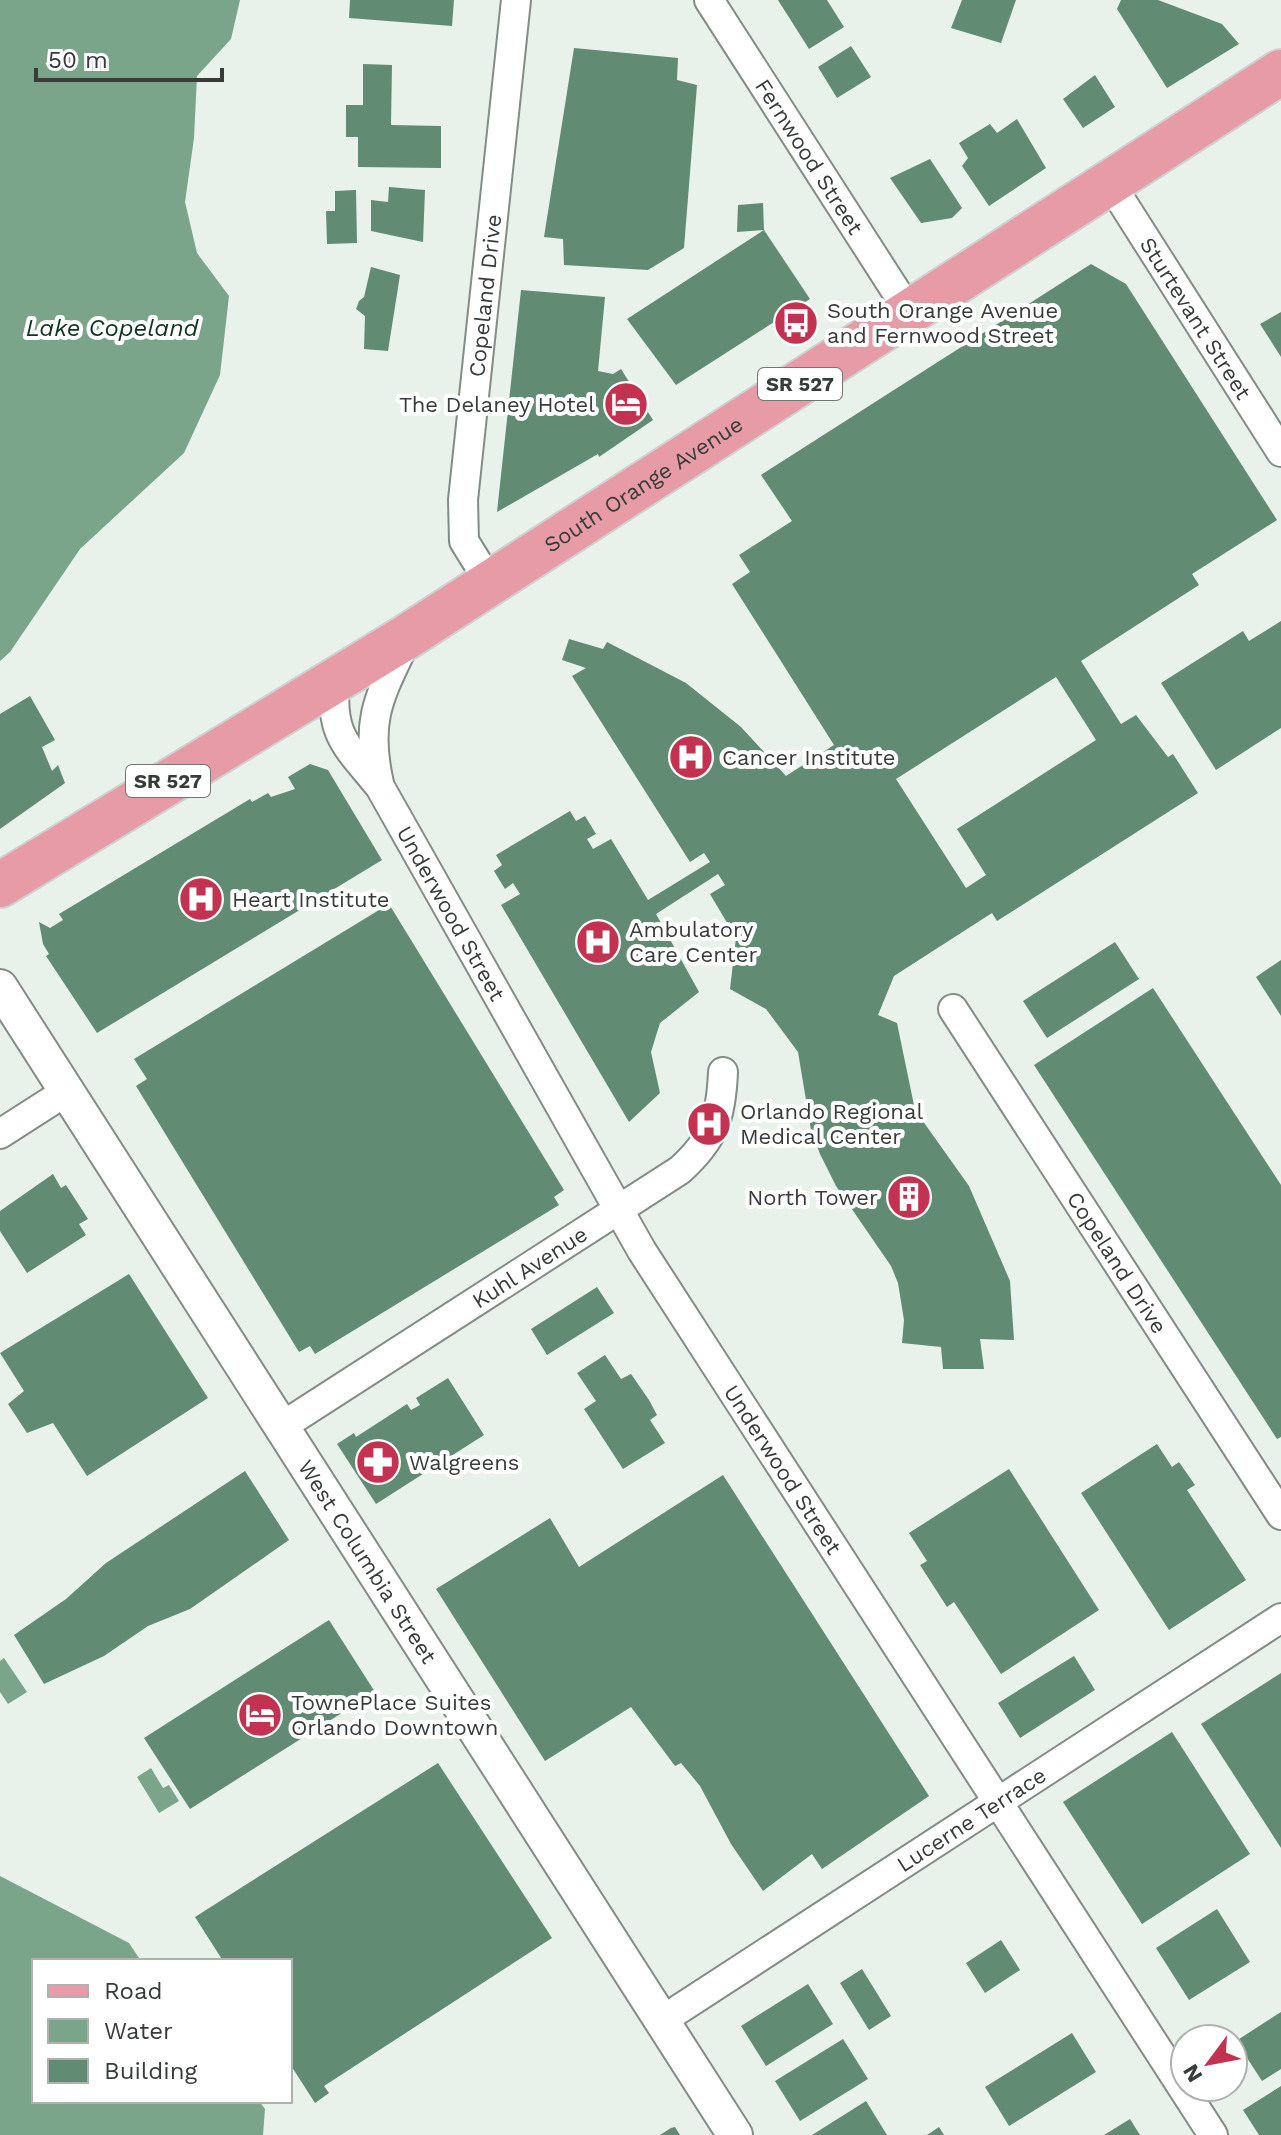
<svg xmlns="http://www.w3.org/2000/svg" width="1281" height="2135" font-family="'Work Sans',sans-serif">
<rect width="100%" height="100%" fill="#e8f2eb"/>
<g fill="#7aa58b">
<polygon points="0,0 240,0 231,39 197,76 194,138 185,202 197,253 229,296 220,375 184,453 80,549 10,652 0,661"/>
<polygon points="4,1658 27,1692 8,1704 0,1692 0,1661"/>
<polygon points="151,1768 163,1788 169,1785 179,1801 159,1813 137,1777"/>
<polygon points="0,1876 129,1943 141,1961 34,1961 34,2101 259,2101 265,2109 263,2135 0,2135"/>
</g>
<g fill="#618b72" fill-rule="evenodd">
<polygon points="350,0 454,0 452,26 349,18"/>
<polygon points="778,0 827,0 844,27 809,49"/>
<polygon points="962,0 1016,0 1001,43 951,28"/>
<polygon points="1121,0 1158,0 1222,24 1239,44 1167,88 1117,9"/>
<polygon points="851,46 871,77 837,98 818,67"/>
<polygon points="574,48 678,58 677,80 697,85 684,248 648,270 564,265 563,239 544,237"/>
<polygon points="363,64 392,65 391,125 441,126 441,168 358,167 358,137 346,137 346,105 363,105"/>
<polygon points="1095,75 1115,107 1083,128 1063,99"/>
<polygon points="1017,119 1046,168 989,206 962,166 968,158 959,143 990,124 997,133"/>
<polygon points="930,159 962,208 952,218 921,223 890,178"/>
<polygon points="389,187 425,190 423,242 371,231 371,200 388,202"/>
<polygon points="356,190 357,243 327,244 326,211 335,211 335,191"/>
<polygon points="763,203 764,230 737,232 738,205"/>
<polygon points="764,230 810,299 676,385 627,319"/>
<path d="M 1091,264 L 1126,284 L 1277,520 L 1192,574 L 1199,585 L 1081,661 L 1121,724 L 1136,715 L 1168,757 L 1173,754 L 1198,793 L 997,921 L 992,913 L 894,976 L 878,1015 L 897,1023 L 915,1110 L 969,1186 L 1010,1281 L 1014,1340 L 980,1339 L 984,1369 L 943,1369 L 941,1347 L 902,1343 L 904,1320 L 898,1283 L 891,1266 L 836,1186 L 820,1154 L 811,1130 L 798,1052 L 766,1009 L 730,989 L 736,938 L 710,894 L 725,885 L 718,874 L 656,914 L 699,992 L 660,1023 L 651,1052 L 660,1093 L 629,1122 L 501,905 L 520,894 L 513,883 L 505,889 L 494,871 L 502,865 L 496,855 L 570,811 L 576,821 L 585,816 L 596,834 L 587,839 L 593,849 L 611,839 L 648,900 L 710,862 L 704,853 L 690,862 L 572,676 L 586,668 L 562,660 L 569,639 L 603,649 L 607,642 L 686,683 L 741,727 L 786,776 L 834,745 L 732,584 L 750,572 L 739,555 L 792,521 L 761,475 ZM 1056,677 L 1096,740 L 957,829 L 986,875 L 966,888 L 896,779 Z"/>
<polygon points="371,267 400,275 388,351 364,349 365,316 356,309 359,301 364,297"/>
<polygon points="521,290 605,297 598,371 613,374 621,369 653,420 599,457 598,454 497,512"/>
<polygon points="1281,312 1281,357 1260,324"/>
<polygon points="1281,621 1281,728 1216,770 1161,683 1243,631 1249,641"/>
<polygon points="30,696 55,740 42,747 52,771 58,765 65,783 0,829 0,714"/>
<polygon points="310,764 328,770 382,860 97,1033 46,956 49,954 43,944 39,922 50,928 63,920 59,914 250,799 252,802 268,793 271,797 295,789 288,777"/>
<polygon points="389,904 564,1190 554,1197 559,1205 315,1354 310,1346 299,1352 136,1086 147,1079 134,1059"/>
<polygon points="1115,942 1139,979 1047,1038 1023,1001"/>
<polygon points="1281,960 1281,1016 1256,977"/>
<polygon points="1153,988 1281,1185 1281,1437 1277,1439 1034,1065"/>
<polygon points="53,1174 61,1188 66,1185 88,1219 79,1224 86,1235 27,1273 0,1231 0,1211"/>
<polygon points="129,1274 208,1398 87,1476 53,1423 27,1433 8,1404 24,1391 0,1353"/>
<polygon points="597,1287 614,1313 547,1355 531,1329"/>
<polygon points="605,1355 621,1379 631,1374 649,1400 657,1415 650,1420 665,1443 623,1469 584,1409 596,1401 577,1373"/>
<polygon points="448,1378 484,1435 376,1504 337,1444 354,1433 356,1437 407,1404 411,1410 420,1405 416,1398"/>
<polygon points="1157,1444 1172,1467 1179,1462 1195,1485 1187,1490 1246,1580 1169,1630 1081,1493"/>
<polygon points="1009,1469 1099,1610 1001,1674 954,1602 947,1607 920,1565 927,1561 909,1533"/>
<polygon points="245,1471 289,1540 190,1609 148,1626 104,1656 44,1684 14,1635 66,1599 106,1563"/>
<polygon points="723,1475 929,1796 822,1869 812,1854 763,1891 731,1844 700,1786 681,1763 675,1766 631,1707 545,1761 436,1589 550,1518 579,1567"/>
<polygon points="329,1620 375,1692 190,1809 144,1738"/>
<polygon points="1074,1656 1095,1690 1020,1738 998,1703"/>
<polygon points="1281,1673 1281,1848 1201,1724"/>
<polygon points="1172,1732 1250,1854 1142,1924 1063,1802"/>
<polygon points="438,1763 552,1938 324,2086 329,2093 315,2103 290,2064 290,1961 223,1961 195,1917"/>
<polygon points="1217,1909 1250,1962 1189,2000 1156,1948"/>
<polygon points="1001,1940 1020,1970 985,1993 966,1963"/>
<polygon points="862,1969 891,2016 869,2030 840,1983"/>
<polygon points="808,1984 833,2024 766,2066 741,2026"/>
<polygon points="1281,2012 1281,2069 1262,2081 1236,2041"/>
<polygon points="1072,2033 1096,2072 1009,2126 985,2087"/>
<polygon points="843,2039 868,2079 800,2121 775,2081"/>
<polygon points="1281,2086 1281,2135 1259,2135 1243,2110"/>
<polygon points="866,2101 887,2135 812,2135"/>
<polygon points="1130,2119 1140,2135 1104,2135"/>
<polygon points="675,2127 680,2135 660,2135 671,2128"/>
<polygon points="939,2127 944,2135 927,2135"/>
</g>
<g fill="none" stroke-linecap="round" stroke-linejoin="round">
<g stroke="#838c86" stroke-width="32">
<g id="minor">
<path id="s1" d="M 709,0 L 910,313"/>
<path id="s2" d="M 1110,183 L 1281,452"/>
<path id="s3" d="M 490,583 L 464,541 L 463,500 L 516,0"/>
<path id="s4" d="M 336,678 C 328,734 347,746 380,787 L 642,1251 L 1213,2135"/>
<path d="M 379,783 C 364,717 381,694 408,636"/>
<path id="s5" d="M 953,1009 L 1281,1515"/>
<polyline points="0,1134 67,1091"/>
<path id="s6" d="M 284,1425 L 680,1170 C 714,1139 721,1118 723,1072"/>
<path id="s7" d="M 661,2021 L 1281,1618"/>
</g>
</g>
<g stroke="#838c86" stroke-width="38">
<g id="tertiary">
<path id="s8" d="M 0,987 L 735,2135"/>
</g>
</g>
<g stroke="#cfd0cf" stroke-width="48">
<g id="primary">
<path id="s9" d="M 0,885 L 408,636 L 1281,72"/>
</g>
</g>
<use href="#minor" stroke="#fff" stroke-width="28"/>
<use href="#tertiary" stroke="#fff" stroke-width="34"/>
<use href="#primary" stroke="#e69ba6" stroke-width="44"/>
</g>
<defs>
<g id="bus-disc" transform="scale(2.3)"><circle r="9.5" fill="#c33251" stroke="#fff"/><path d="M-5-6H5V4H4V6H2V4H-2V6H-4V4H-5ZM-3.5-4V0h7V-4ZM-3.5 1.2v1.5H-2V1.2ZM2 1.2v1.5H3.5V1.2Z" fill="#fff"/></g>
<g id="hotel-disc" transform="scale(2.3)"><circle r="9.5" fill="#c33251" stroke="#fff"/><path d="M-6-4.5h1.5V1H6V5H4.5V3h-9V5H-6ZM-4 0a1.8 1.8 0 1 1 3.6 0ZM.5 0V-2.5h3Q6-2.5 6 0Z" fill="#fff"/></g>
<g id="hospital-disc" transform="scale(2.3)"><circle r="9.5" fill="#c33251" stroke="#fff"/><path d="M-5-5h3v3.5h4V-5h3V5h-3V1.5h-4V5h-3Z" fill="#fff"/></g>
<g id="building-disc" transform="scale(2.3)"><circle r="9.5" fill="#c33251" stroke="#fff"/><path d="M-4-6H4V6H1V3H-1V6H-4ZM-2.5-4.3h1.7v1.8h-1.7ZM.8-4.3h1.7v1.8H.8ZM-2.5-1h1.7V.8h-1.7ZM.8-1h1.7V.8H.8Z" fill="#fff"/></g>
<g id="pharmacy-disc" transform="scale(2.3)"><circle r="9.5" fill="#c33251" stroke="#fff"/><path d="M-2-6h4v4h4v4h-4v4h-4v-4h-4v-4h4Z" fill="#fff"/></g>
</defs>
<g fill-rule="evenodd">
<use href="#bus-disc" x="796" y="323"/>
<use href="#hotel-disc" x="626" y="404"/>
<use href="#hospital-disc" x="691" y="757"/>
<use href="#hospital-disc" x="201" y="899"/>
<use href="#hospital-disc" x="598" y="942"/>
<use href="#hospital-disc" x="709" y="1124"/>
<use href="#building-disc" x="909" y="1197"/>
<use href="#pharmacy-disc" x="378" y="1462"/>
<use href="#hotel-disc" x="260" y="1715"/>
</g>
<g text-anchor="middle" stroke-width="8" stroke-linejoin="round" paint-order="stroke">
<g fill="#fff" stroke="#747674" stroke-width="2">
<rect x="758" y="368" width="84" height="32" rx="6"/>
<rect x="126" y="765" width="84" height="32" rx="6"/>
</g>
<g font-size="20" font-weight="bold" fill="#383c39">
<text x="800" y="391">SR 527</text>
<text x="168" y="788">SR 527</text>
</g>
<g font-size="22" fill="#383c39" stroke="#fff">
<text dy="8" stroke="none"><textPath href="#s1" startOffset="186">Fernwood Street</textPath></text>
<text dy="8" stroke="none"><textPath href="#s3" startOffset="296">Copeland Drive</textPath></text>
<text dy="8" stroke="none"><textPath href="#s2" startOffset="160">Sturtevant Street</textPath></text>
<text dy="8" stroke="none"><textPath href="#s9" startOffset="758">South Orange Avenue</textPath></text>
<text dy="8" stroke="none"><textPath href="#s4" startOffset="268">Underwood Street</textPath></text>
<text dy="8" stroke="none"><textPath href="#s5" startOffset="302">Copeland Drive</textPath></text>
<text dy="8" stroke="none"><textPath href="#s6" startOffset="292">Kuhl Avenue</textPath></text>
<text dy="8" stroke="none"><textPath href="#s4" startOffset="916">Underwood Street</textPath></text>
<text dy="8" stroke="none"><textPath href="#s8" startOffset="682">West Columbia Street</textPath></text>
<text dy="8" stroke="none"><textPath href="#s7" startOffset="370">Lucerne Terrace</textPath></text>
</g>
<g font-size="22" fill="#383c39" stroke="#fff" text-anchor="start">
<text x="827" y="318">South Orange Avenue<tspan x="827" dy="25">and Fernwood Street</tspan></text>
<text x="595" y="412" text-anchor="end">The Delaney Hotel</text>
<text x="722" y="765">Cancer Institute</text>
<text x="232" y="907">Heart Institute</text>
<text x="629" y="937">Ambulatory<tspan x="629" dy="25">Care Center</tspan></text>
<text x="740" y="1119">Orlando Regional<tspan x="740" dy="25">Medical Center</tspan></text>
<text x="878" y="1205" text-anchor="end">North Tower</text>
<text x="409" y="1470">Walgreens</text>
<text x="291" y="1710">TownePlace Suites<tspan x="291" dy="25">Orlando Downtown</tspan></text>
</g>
<g font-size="24" font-style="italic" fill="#0e3320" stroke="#fff">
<text x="112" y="336">Lake Copeland</text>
</g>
</g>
<rect x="32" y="1959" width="260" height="144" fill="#ffffff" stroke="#afb1b0" stroke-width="2"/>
<rect x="48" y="1985" width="40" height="12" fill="#e69ba6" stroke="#afb1b0" stroke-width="2"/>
<text x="104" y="1999" font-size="24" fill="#383c39">Road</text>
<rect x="48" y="2019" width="40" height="24" fill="#7aa58b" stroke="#afb1b0" stroke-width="2"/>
<text x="104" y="2039" font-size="24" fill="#383c39">Water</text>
<rect x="48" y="2059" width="40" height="24" fill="#618b72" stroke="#afb1b0" stroke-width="2"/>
<text x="104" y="2079" font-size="24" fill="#383c39">Building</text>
<g transform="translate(1209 2063) rotate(238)"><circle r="38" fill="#ffffff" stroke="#afb1b0" stroke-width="2"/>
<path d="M0-6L14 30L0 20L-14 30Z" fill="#c33251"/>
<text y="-12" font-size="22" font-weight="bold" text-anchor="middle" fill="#383c39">N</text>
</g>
<path d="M36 68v12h186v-12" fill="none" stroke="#383c39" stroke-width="4"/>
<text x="48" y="68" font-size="24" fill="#383c39" stroke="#ffffff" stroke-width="6" paint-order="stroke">50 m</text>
</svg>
